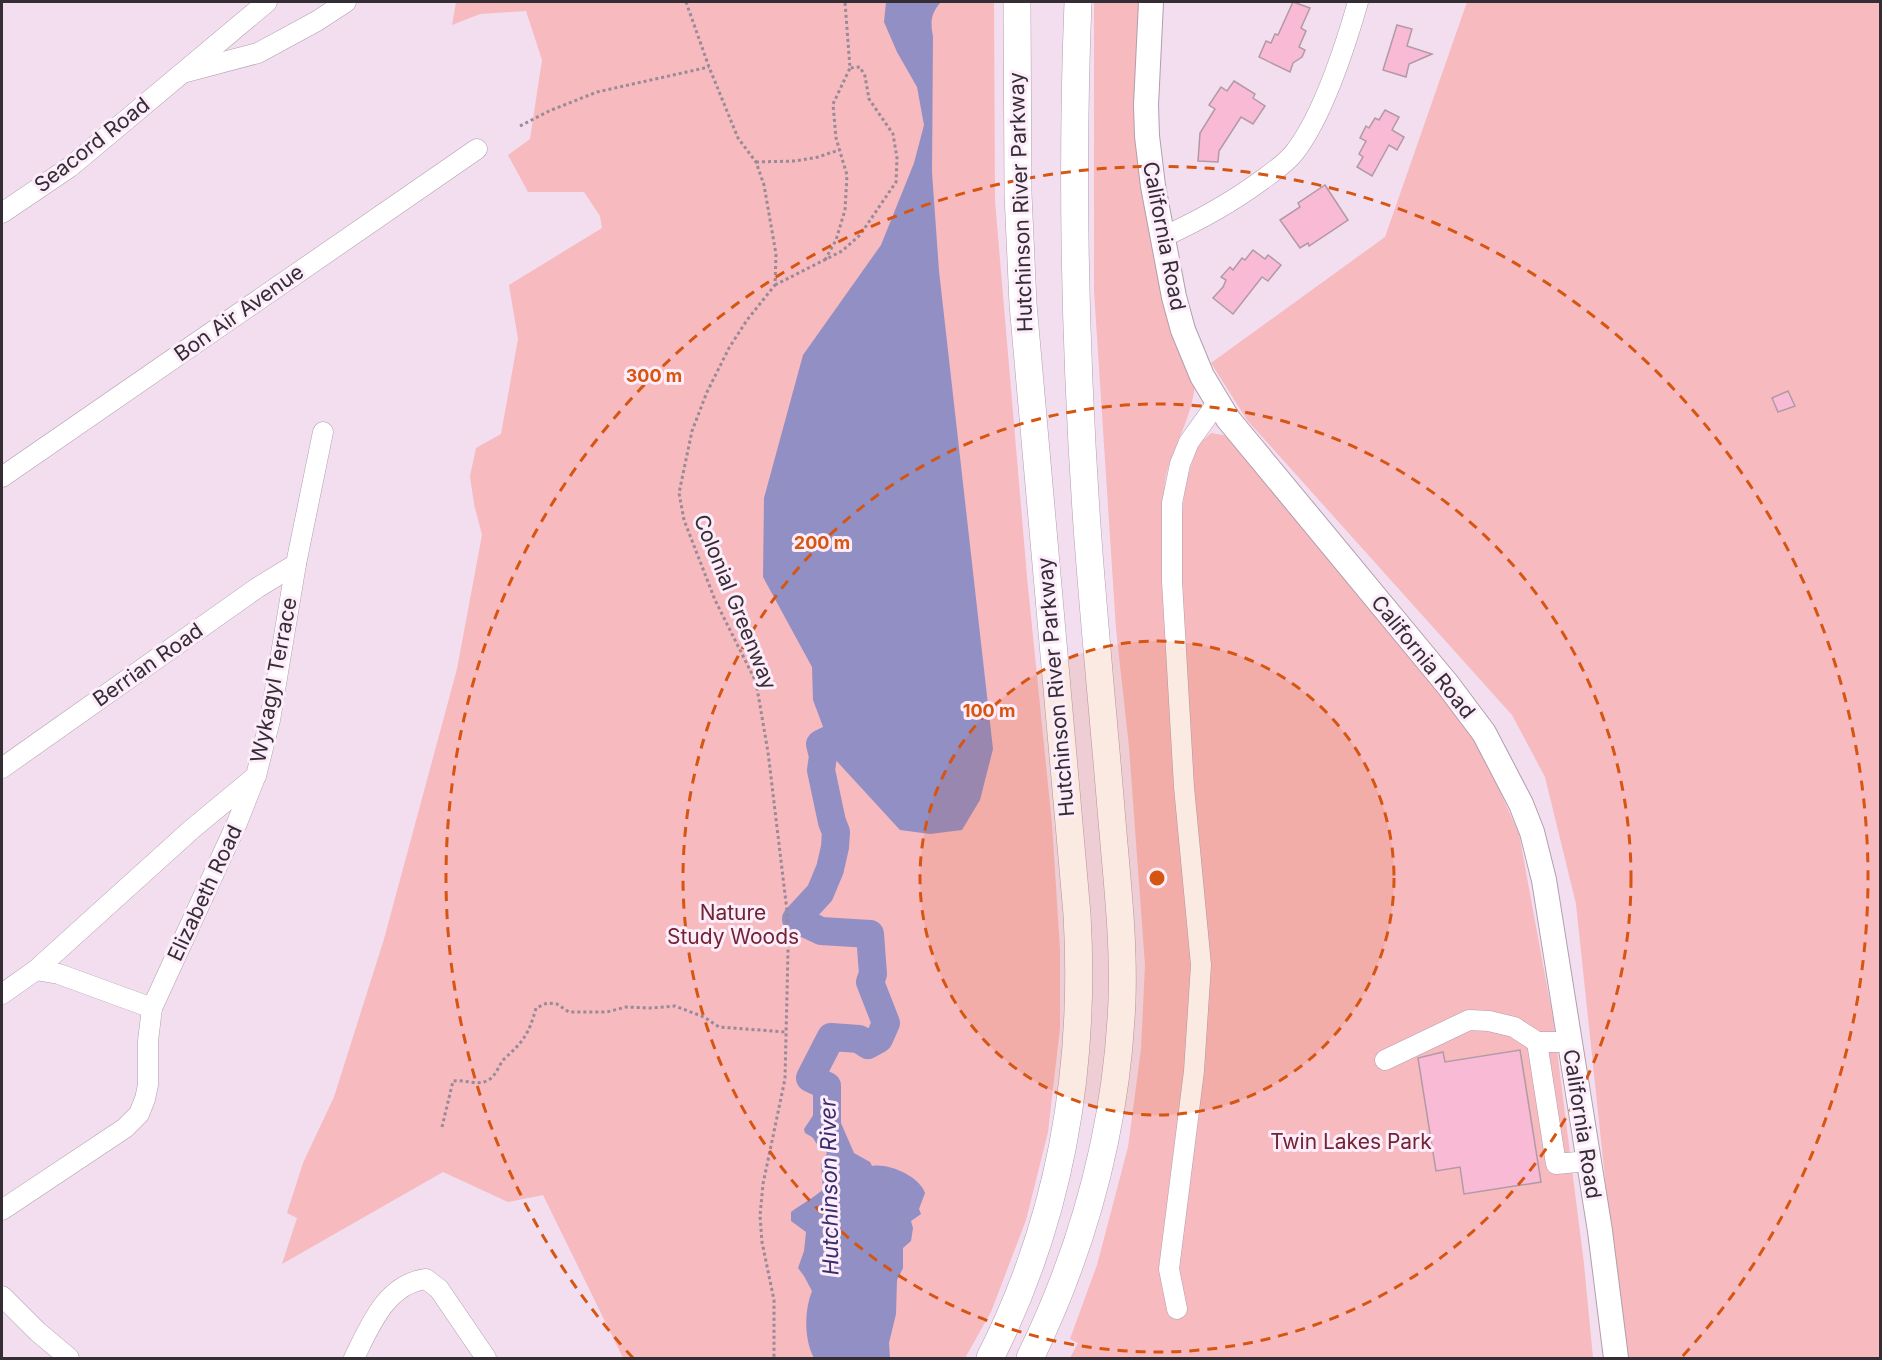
<svg xmlns="http://www.w3.org/2000/svg" width="1882" height="1360" font-family="Inter,sans-serif">
<rect width="100%" height="100%" fill="#f2deef"/>
<g fill="#f6babf">
<polygon points="456,2 994,2 995,201 1027,577 1052,824 1060,950 1060,1028 1048,1132 1026,1220 991,1312 965,1358 623,1358 543,1195 508,1202 443,1172 282,1264 297,1218 287,1213 303,1163 334,1097 384,939 457,669 482,535 474,504 470,476 476,448 501,434 518,339 509,285 602,228 600,216 584,192 528,192 508,155 530,139 542,60 526,11 480,14 452,25"/>
<path d="M 1094,2 L 1144,2 L 1138,108 L 1195,385 C 1192,414 1177,441 1168,468 C 1156,510 1173,554 1182,595 L 1180,536 L 1185,484 L 1198,445 L 1211,433 L 1229,436 L 1451,703 L 1480,746 L 1519,834 L 1553,1019 L 1584,1264 L 1593,1358 L 1070,1358 L 1078,1343 L 1070,1339 L 1097,1265 L 1128,1147 L 1141,1049 L 1145,965 L 1129,747 L 1116,629 L 1094,291 Z"/>
<polygon points="1467,2 1880,2 1880,1358 1624,1358 1576,904 1545,777 1512,715 1247,420 1211,363 1385,237"/>
</g>
<g fill="#928fc5">
<path d="M 886,2 L 941,2 C 931,13 930,22 933,36 L 932,172 L 939,271 L 993,749 L 980,800 L 962,830 L 930,834 L 900,830 L 832,756 L 828,740 L 813,700 L 812,667 L 763,577 L 764,498 L 803,355 L 881,245 L 914,163 L 924,125 L 917,87 L 897,52 L 884,22 Z"/>
<path d="M 826,1096 L 831,1100 L 854,1153 L 870,1162 L 872,1166 C 889,1163 919,1176 925,1193 L 919,1209 L 921,1214 L 911,1221 L 913,1228 L 911,1241 L 903,1248 L 903,1268 L 897,1280 L 896,1314 L 889,1343 L 890,1358 L 814,1358 C 804,1339 804,1311 812,1291 L 804,1276 L 798,1268 L 804,1251 L 806,1232 L 791,1221 L 791,1212 C 800,1205 817,1196 823,1189 L 821,1164 L 827,1153 L 812,1137 L 805,1133 L 804,1129 Z"/>
</g>
<g fill="none" stroke-linecap="round" stroke-linejoin="round">
<polyline stroke="#928fc5" stroke-width="28" points="827,1134 827,1086 810,1078 831,1037 859,1039 868,1045 879,1039 886,1023 870,982 873,974 870,934 821,931 796,919 820,893 830,869 835,847 836,832 832,822 825,789 821,770 823,756 820,744 828,740"/>
</g>
<g fill="#f8bad5" stroke="#b29aa4" stroke-width="1.5">
<polygon points="1293,2 1310,8 1301,28 1306,31 1299,47 1305,50 1302,57 1293,63 1290,72 1259,57 1266,41 1271,43 1275,34 1278,35"/>
<polygon points="1397,25 1412,29 1407,46 1432,54 1409,64 1406,77 1383,70"/>
<polygon points="1234,81 1255,94 1253,98 1265,106 1253,124 1241,117 1219,151 1218,162 1198,161 1200,133 1215,109 1209,105 1221,87 1227,91"/>
<polygon points="1385,110 1399,117 1392,130 1404,137 1397,150 1389,145 1372,176 1357,167 1363,157 1359,154 1366,141 1360,138 1366,126 1369,128 1375,118 1379,120"/>
<polygon points="1325,185 1348,220 1309,246 1308,243 1300,248 1280,220 1300,207 1298,203"/>
<polygon points="1253,250 1265,259 1268,255 1281,265 1268,281 1262,277 1233,314 1213,298 1223,287 1226,280 1221,277 1230,267 1233,270 1242,258 1245,260"/>
<polygon points="1788,391 1795,406 1778,412 1772,398"/>
<polygon points="1520,1050 1541,1182 1464,1194 1460,1167 1436,1171 1418,1058 1443,1052 1445,1062"/>
</g>
<g fill="none" stroke-linecap="round" stroke-linejoin="round">
<g stroke="#b19eae" stroke-width="21">
<g id="minor">
<polyline points="186,72 258,53 317,21 346,2"/>
<polyline points="2,213 70,167 267,2"/>
<path d="M 1163,237 C 1198,221 1231,203 1262,180 C 1273,172 1285,164 1294,153 C 1323,116 1345,47 1358,2"/>
<polyline points="2,477 477,149"/>
<polyline points="2,768 257,588 296,564"/>
<polyline points="36,970 59,974 152,1008"/>
<polyline points="2,994 36,970 192,829 256,776 270,720 296,564 323,432"/>
<polyline points="1569,1042 1537,1042 1556,1164 1588,1161"/>
<polyline points="1385,1060 1469,1020 1489,1021 1514,1027 1537,1042"/>
<polyline points="2,1210 125,1128 139,1114 145,1099 148,1085 148,1041 152,1008 237,823 254,780"/>
<polyline points="2,1296 38,1332 69,1358"/>
<polyline points="1177,1309 1169,1269 1194,1071 1201,965 1184,787 1172,581 1172,503 1180,464 1189,442 1217,403"/>
<path d="M 354,1358 C 370,1326 386,1284 426,1279 L 439,1289 L 486,1358"/>
</g>
</g>
<g stroke="#b19eae" stroke-width="26">
<polyline id="major" points="1151,2 1146,105 1147,136 1153,186 1174,297 1183,330 1202,376 1228,419 1448,685 1484,733 1521,804 1532,832 1544,880 1600,1231 1616,1358"/>
</g>
<g stroke="#b19eae" stroke-width="28">
<g id="highway">
<path d="M 990,1358 C 1060,1220 1086,1069 1077,914 L 1023,304 L 1018,194 L 1017,2"/>
<path d="M 1030,1358 C 1085,1245 1117,1126 1122,1000 C 1124,940 1117,881 1112,821 C 1104,723 1094,624 1087,526 C 1075,351 1071,176 1078,2"/>
</g>
</g>
<g stroke="#998a97" stroke-width="3" stroke-dasharray="3 3" stroke-linecap="butt">
<polyline points="686,2 709,67 738,138 756,162 764,185 776,254 775,285 747,320 729,348 707,392 692,431 679,493 684,520 715,600 756,682 768,752 787,911 788,951 785,1079 763,1184 760,1216 762,1242 774,1300 774,1358"/>
<polyline points="520,126 549,111 597,92 709,67"/>
<polyline points="756,162 795,161 818,157 839,150"/>
<polyline points="825,260 836,240 845,210 847,175 836,138 833,104 850,68 845,2"/>
<polyline points="775,285 842,251 860,235 896,182 897,158 893,134 869,99 865,76 860,67 850,68"/>
<path d="M 442,1127 L 453,1081 C 465,1079 479,1087 490,1079 C 496,1075 499,1065 504,1059 C 523,1042 529,1034 536,1008 L 547,1003 L 557,1004 L 569,1012 L 607,1012 L 626,1007 L 650,1008 L 675,1006 L 704,1017 L 719,1027 L 786,1032"/>
</g>
<use href="#minor" stroke="#fff" stroke-width="20"/>
<use href="#major" stroke="#fff" stroke-width="24"/>
<use href="#highway" stroke="#fff" stroke-width="27"/>
</g>
<circle cx="1157" cy="878" r="237" fill="#d65510" fill-opacity=".12"/>
<g fill="none" stroke="#d65510" stroke-width="3" stroke-dasharray="10 8">
<circle cx="1157" cy="878" r="237"/>
<circle cx="1157" cy="878" r="474"/>
<path d="M633 1358A711 711 0 1 1 1681 1358"/>
</g>
<g text-anchor="middle" stroke-width="6" stroke-linejoin="round" paint-order="stroke">
<g font-size="21" fill="#352d34" stroke="#fdedfb">
<text transform="translate(92 145) rotate(-38)" y="7">Seacord Road</text>
<text transform="translate(1021 202) rotate(-92)" y="7">Hutchinson River Parkway</text>
<text transform="translate(1164 236) rotate(79)" y="7">California Road</text>
<text transform="translate(239 313) rotate(-35)" y="7">Bon Air Avenue</text>
<text transform="translate(735 602) rotate(68)" y="7">Colonial Greenway</text>
<text transform="translate(1423 657) rotate(51)" y="7">California Road</text>
<text transform="translate(148 665) rotate(-35)" y="7">Berrian Road</text>
<text transform="translate(274 680) rotate(-79)" y="7">Wykagyl Terrace</text>
<text transform="translate(1056 687) rotate(-95)" y="7">Hutchinson River Parkway</text>
<text transform="translate(205 893) rotate(-65)" y="7">Elizabeth Road</text>
<text transform="translate(1582 1124) rotate(81)" y="7">California Road</text>
</g>
<g font-size="21" fill="#712432" stroke="#fdedfb">
<text x="733" y="920">Nature<tspan x="733" dy="24">Study Woods</tspan></text>
<text x="1351" y="1149">Twin Lakes Park</text>
</g>
<g font-size="22" font-style="italic" fill="#372c6d" stroke="#fdedfb">
<text transform="translate(829 1187) rotate(-91)" y="8">Hutchinson River</text>
</g>
</g>
<circle cx="1157" cy="878" r="9" fill="#d65510" stroke="#fdedfb" stroke-width="3"/>
<g font-size="18" text-anchor="middle" font-weight="bold" fill="#d65510" stroke="#fdedfb" stroke-width="6" stroke-linejoin="round" paint-order="stroke">
<text x="654" y="382">300 m</text>
<text x="822" y="549">200 m</text>
<text x="989" y="717">100 m</text>
</g>
<rect width="1882" height="1360" fill="none" stroke="#352d34" stroke-width="6"/>
</svg>
